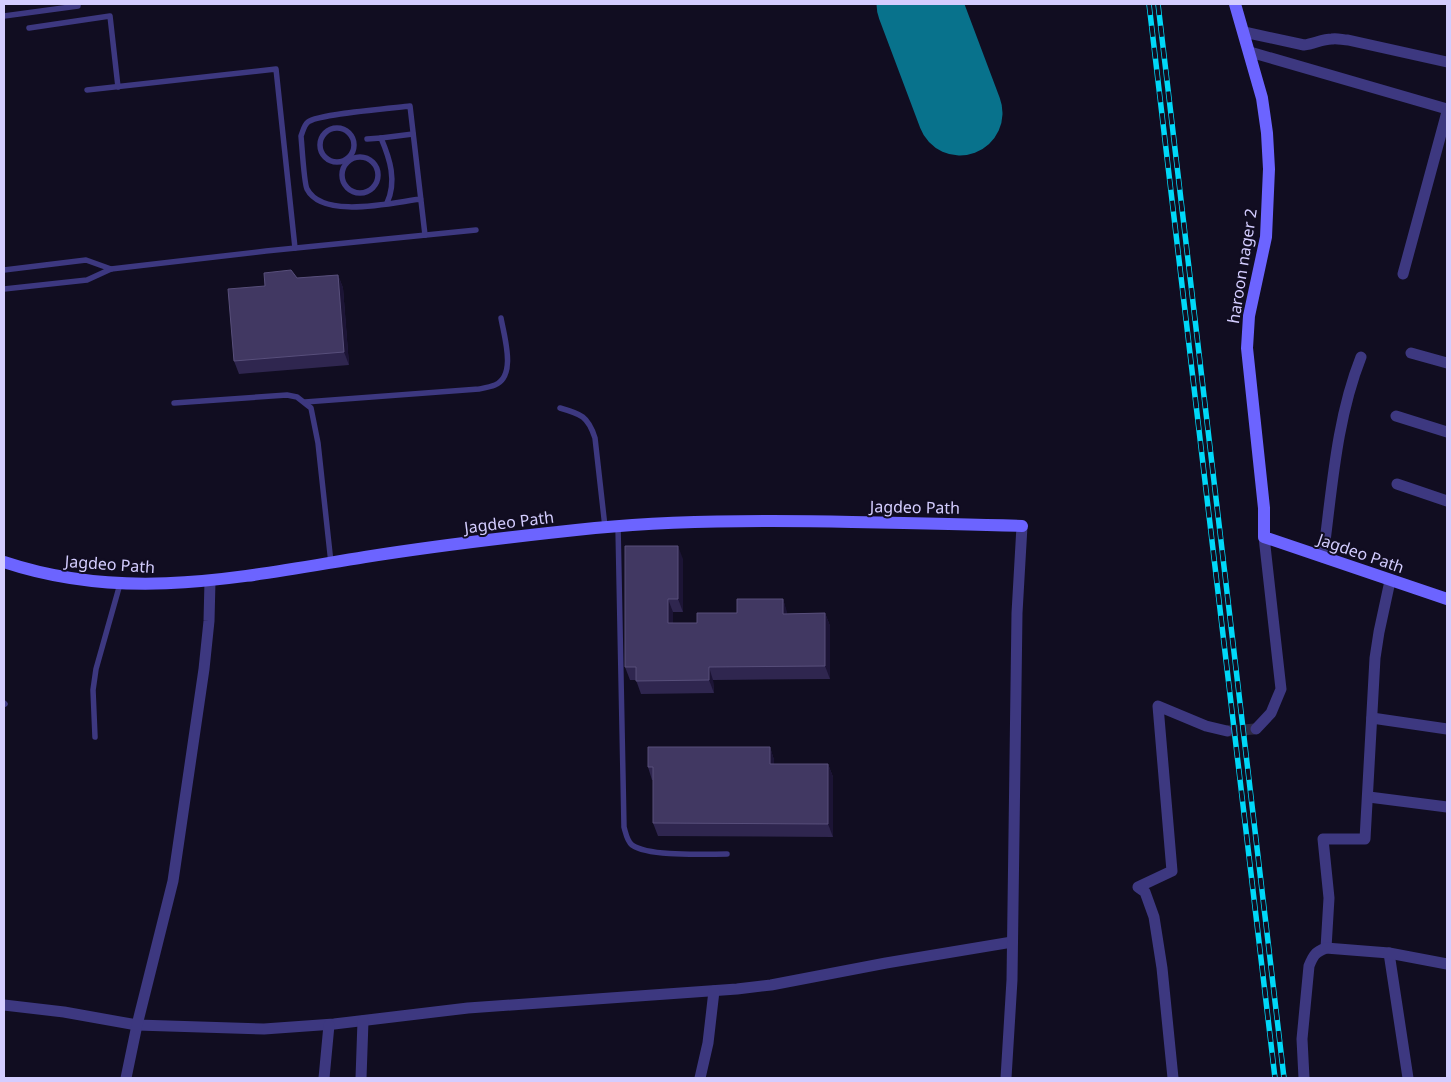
<svg xmlns="http://www.w3.org/2000/svg" width="1451" height="1082" font-family="'Noto Sans',sans-serif">
<rect width="100%" height="100%" fill="#110d21"/>
<g fill="none" stroke-linecap="round" stroke-linejoin="round">
<polyline stroke="#08728c" stroke-width="85" points="919,4 960,113"/>
<polyline stroke="#2e2a42" stroke-width="11" stroke-dasharray="11 5.5" stroke-linecap="butt" points="1227,731 1256,729"/>
<g stroke="#3d3880" stroke-width="5.5">
<polyline points="4,16 78,6 78,4"/>
<polyline points="29,28 110,16 118,87"/>
<polyline points="87,90 276,69 295,248"/>
<circle cx="337" cy="145" r="17"/>
<polyline points="381,138 413,134"/>
<path d="M 367,139 L 381,138 C 390,159 397,181 387,203"/>
<circle cx="360" cy="175" r="18"/>
<path d="M 421,199 C 394,202 323,220 307,189 C 304,183 302,146 301,136 C 303,131 304,125 308,122 C 317,114 393,108 410,106 L 425,235"/>
<polyline points="4,270 86,260 111,269"/>
<polyline points="4,289 87,280 111,269 266,251 476,230"/>
<path d="M 305,402 L 479,389 C 484,388 490,387 495,385 C 517,376 504,336 501,318"/>
<polyline points="174,403 287,395 297,397 311,408 318,443 331,563"/>
<path d="M 560,408 C 581,414 588,416 595,438 L 605,527"/>
<path d="M 618,526 L 624,827 C 626,834 627,841 632,845 C 649,857 705,854 727,854"/>
<polyline points="4,703 5,704"/>
<polyline points="95,737 93,690 96,669 120,584"/>
</g>
<g stroke="#3d3880" stroke-width="11">
<path d="M 1244,32 L 1304,45 C 1314,44 1322,39 1332,39 C 1337,38 1343,40 1348,40 L 1447,62"/>
<polyline points="1250,52 1447,109"/>
<polyline points="1403,274 1447,112"/>
<polyline points="1411,353 1447,363"/>
<polyline points="1396,416 1447,432"/>
<polyline points="1397,484 1447,501"/>
<path d="M 1323,557 C 1332,490 1336,420 1361,357"/>
<polyline points="1372,718 1447,729"/>
<polyline points="1256,729 1271,713 1281,689 1264,537"/>
<polyline points="1369,797 1447,807"/>
<polyline points="1326,948 1329,898 1323,839 1365,839 1375,658 1379,632 1390,581"/>
<polyline points="1389,953 1408,1078"/>
<polyline points="4,1005 64,1012 137,1025 264,1029 334,1024 468,1008 737,989 771,985 886,963 1012,942"/>
<polyline points="126,1078 137,1025 173,881 204,669 209,621 210,581"/>
<polyline points="324,1078 329,1025"/>
<polyline points="361,1078 363,1021"/>
<polyline points="700,1078 708,1043 714,991"/>
<polyline points="1006,1078 1012,980 1017,613 1022,526"/>
<polyline points="1173,1078 1162,968 1154,917 1145,892 1138,887 1172,871 1158,706 1206,726 1227,731"/>
<path d="M 1304,1078 L 1302,1039 L 1309,966 C 1313,956 1315,952 1326,948 L 1389,953 L 1447,964"/>
</g>
<g stroke="#6c64ff" stroke-width="12">
<polyline points="1235,4 1262,98 1267,133 1269,169 1266,237 1249,316 1247,348 1264,508 1264,537 1447,599"/>
<path d="M 4,562 C 127,603 241,577 365,557 C 441,545 518,536 595,528 C 680,520 767,520 852,522 C 909,523 966,524 1022,526"/>
</g>
<g stroke="#00d8f8" stroke-width="5.5">
<g id="rail">
<polyline points="1149,4 1275,1078"/>
<polyline points="1158,4 1284,1078"/>
</g>
</g>
<use href="#rail" stroke="#110d21" stroke-width="4" stroke-dasharray="11" stroke-linecap="butt"/>
</g>
<g fill="#2f264f">
<polygon points="338,275 343,288 349,365 239,374 234,361 297,278"/>
<polygon points="683,559 683,612 673,612 673,623 697,623 737,613 783,599 787,614 825,613 830,626 830,679 713,680 714,693 641,694 636,680 630,680 625,667"/>
<polygon points="770,747 774,760 774,764 828,764 833,777 833,837 658,836 653,823 653,780 652,780 648,767"/>
</g>
<g fill="#1c1435">
<polygon points="338,275 343,288 349,365 344,352"/>
<polygon points="678,546 683,559 683,612 678,599"/>
<polygon points="668,599 673,612 673,636 668,623"/>
<polygon points="783,599 787,612 787,627 783,614"/>
<polygon points="825,613 830,626 830,679 825,666"/>
<polygon points="709,667 713,680 714,693 709,680"/>
<polygon points="770,747 774,760 774,777 770,764"/>
<polygon points="828,764 833,777 833,837 828,824"/>
</g>
<g fill="#413862" stroke="#584f7b">
<polygon points="291,270 297,278 338,275 344,352 234,361 228,289 265,286 264,273"/>
<polygon points="625,546 678,546 678,599 668,599 668,623 697,623 697,613 737,613 737,599 783,599 783,614 825,613 825,666 709,667 709,680 636,681 636,667 625,667"/>
<polygon points="648,747 770,747 770,764 828,764 828,824 653,823 653,767 648,767"/>
</g>
<g text-anchor="middle" stroke-width="4" stroke-linejoin="round" paint-order="stroke">
<g font-size="16" fill="#d4cdff" stroke="#110d21">
<text transform="translate(1242 266) rotate(-81)" y="6">haroon nager 2</text>
<text transform="translate(915 507) rotate(1)" y="6">Jagdeo Path</text>
<text transform="translate(509 522) rotate(-7)" y="6">Jagdeo Path</text>
<text transform="translate(1361 553) rotate(19)" y="6">Jagdeo Path</text>
<text transform="translate(110 564) rotate(4)" y="6">Jagdeo Path</text>
</g>
</g>
<rect width="1451" height="1082" fill="none" stroke="#d4cdff" stroke-width="10"/>
</svg>
